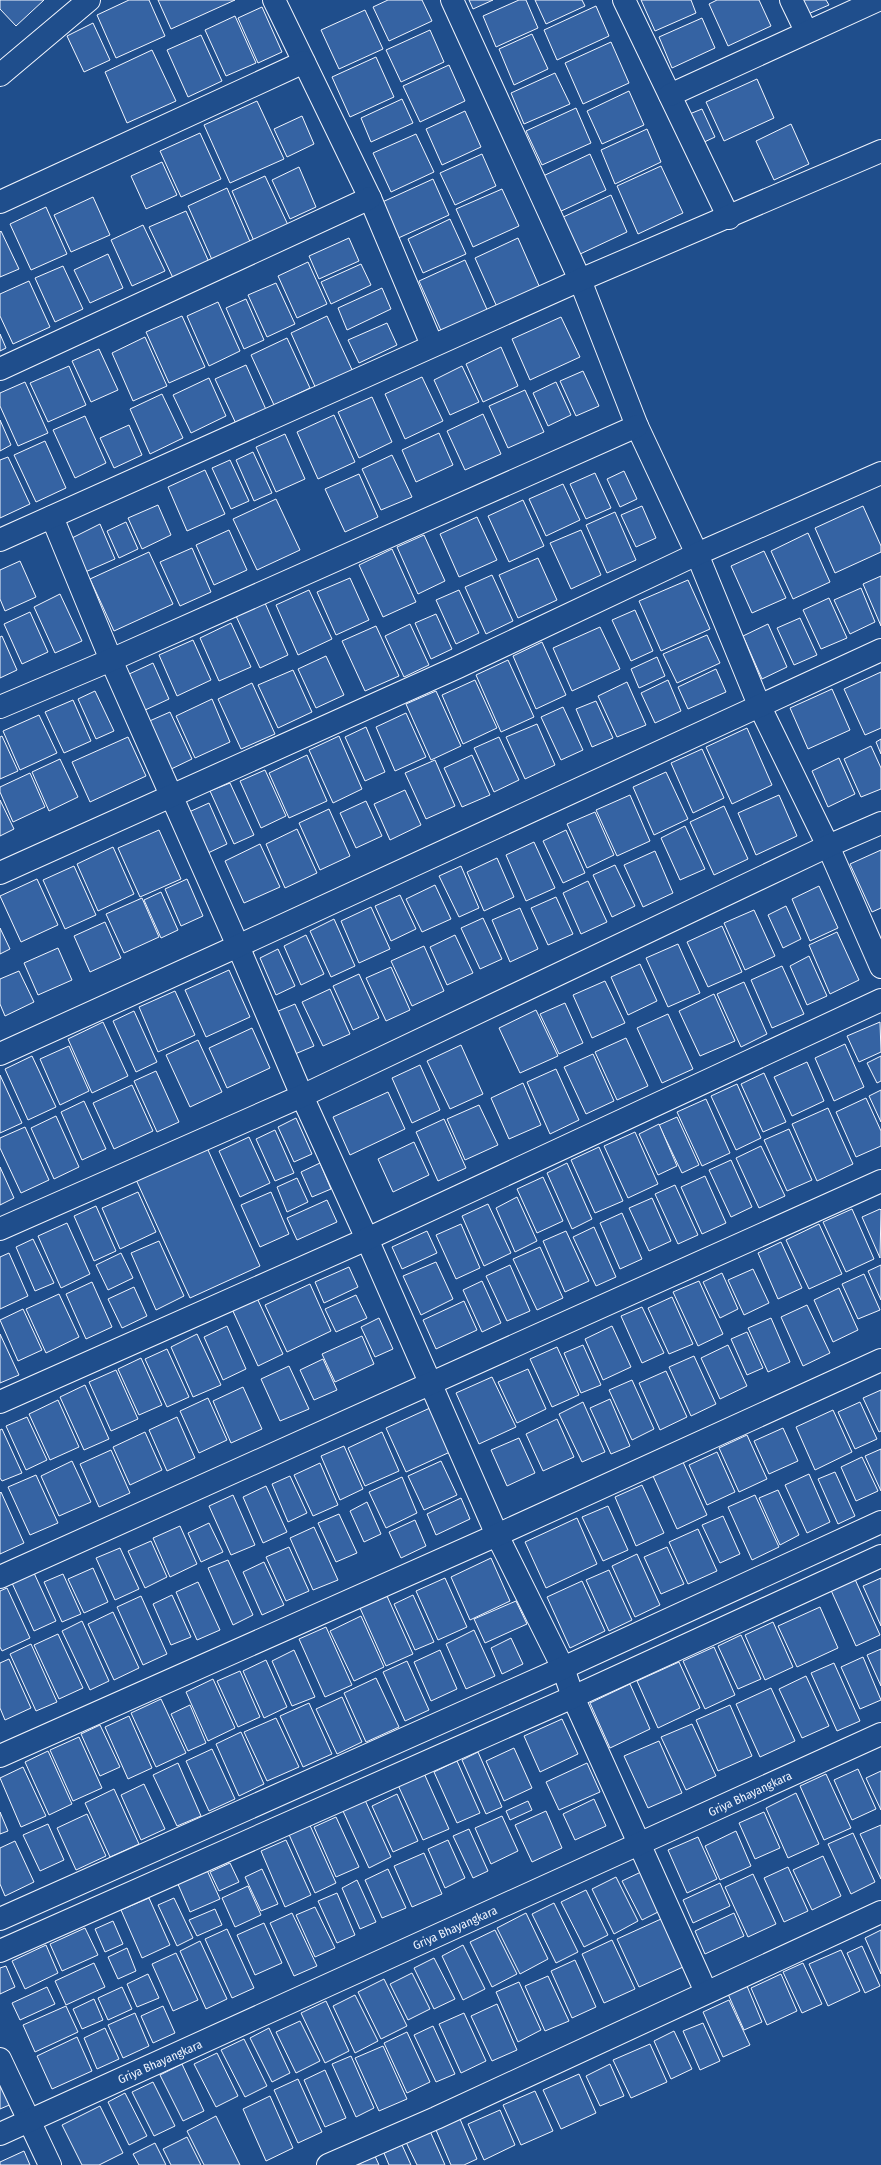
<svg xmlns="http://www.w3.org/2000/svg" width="881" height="2165" font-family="'Fira Sans Condensed',sans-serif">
<rect width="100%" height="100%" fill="#1f4e8c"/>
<g fill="#3563a3" stroke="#f2f6ff">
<polygon points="0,0 44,0 16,26 0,9"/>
<polygon points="129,0 149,0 165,36 116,58 97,15"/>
<polygon points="158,0 235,0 171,29"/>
<polygon points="388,0 422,0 432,21 389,41 373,7"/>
<polygon points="469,0 493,0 473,9"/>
<polygon points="519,0 526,0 538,28 496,47 483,16"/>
<polygon points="535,0 582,0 585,6 546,24"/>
<polygon points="641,0 691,0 696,13 655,31"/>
<polygon points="717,0 759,0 771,26 728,46 709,4"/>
<polygon points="802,0 826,0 829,5 808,14"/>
<polygon points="596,6 609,36 557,60 544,30"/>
<polygon points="262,7 282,52 258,63 238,18"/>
<polygon points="365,10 383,49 339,69 321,30"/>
<polygon points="235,16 256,63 226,76 205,30"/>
<polygon points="702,18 715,48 672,68 659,37"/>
<polygon points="93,23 110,60 84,72 67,36"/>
<polygon points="430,30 444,62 401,82 386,50"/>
<polygon points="532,34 548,69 514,85 499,49"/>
<polygon points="201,35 222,81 188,97 167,50"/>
<polygon points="611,42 629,83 583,104 565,63"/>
<polygon points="152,50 176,101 127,123 105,72"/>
<polygon points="376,57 394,97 350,117 332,77"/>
<polygon points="449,65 465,101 420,122 403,86"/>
<polygon points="555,73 570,104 524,124 511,93"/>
<polygon points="757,79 774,118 724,141 706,102"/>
<polygon points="629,91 644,125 602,144 587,111"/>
<polygon points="402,99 413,123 371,142 361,118"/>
<polygon points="257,101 284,159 230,183 204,125"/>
<polygon points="576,108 591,143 542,165 526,131"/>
<polygon points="702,109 715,137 700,144 687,115"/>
<polygon points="465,111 481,147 442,165 426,129"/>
<polygon points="302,116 314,144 287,157 274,129"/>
<polygon points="791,124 809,164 774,180 756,141"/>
<polygon points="647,129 661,162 615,184 601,150"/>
<polygon points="200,133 221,179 181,197 160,151"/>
<polygon points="416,134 434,172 391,192 373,153"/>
<polygon points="482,154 496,186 455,205 440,173"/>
<polygon points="590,154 606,190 557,213 541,177"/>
<polygon points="162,162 177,195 146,209 131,176"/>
<polygon points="661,166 683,213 638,234 617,186"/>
<polygon points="299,167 316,207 290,219 272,180"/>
<polygon points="265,176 288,225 254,241 232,191"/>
<polygon points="433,179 449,215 394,240 378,204"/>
<polygon points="227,188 251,244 213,262 188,206"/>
<polygon points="502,189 519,226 473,247 456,209"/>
<polygon points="611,195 627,232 578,255 561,218"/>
<polygon points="93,197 110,235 71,252 54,215"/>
<polygon points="46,207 67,254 31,270 10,224"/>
<polygon points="186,211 209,262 173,278 149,227"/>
<polygon points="450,219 466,254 423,273 408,239"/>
<polygon points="143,225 165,271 132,286 111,240"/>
<polygon points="1,231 19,269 0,277 0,232"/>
<polygon points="349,238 359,261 319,279 309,256"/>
<polygon points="518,238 540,288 497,307 475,258"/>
<polygon points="108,254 123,288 90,303 74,270"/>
<polygon points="465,260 489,314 443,335 419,281"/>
<polygon points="308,262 327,304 297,318 278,276"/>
<polygon points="361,264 371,285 331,304 321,282"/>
<polygon points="63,266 83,309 55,322 35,278"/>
<polygon points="29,281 50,327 13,344 0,316 0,294"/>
<polygon points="276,283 295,324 267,337 248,295"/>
<polygon points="382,288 391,309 347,330 338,308"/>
<polygon points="246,299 264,340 244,349 226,308"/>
<polygon points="218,302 240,351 209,366 187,316"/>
<polygon points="182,316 205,367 169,383 146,332"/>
<polygon points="327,316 354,374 317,391 291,333"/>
<polygon points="561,317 580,357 530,380 512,339"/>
<polygon points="387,323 397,345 359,363 348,340"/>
<polygon points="0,334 6,348 0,351"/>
<polygon points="145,337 167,386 133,401 112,353"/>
<polygon points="287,338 310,388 274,405 251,355"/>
<polygon points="501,347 518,386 483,402 466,364"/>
<polygon points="99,349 118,390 91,402 72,361"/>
<polygon points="246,365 268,414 238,428 215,379"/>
<polygon points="69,366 86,405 48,422 30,383"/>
<polygon points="462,366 479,402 450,415 434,380"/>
<polygon points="583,371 599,406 576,416 560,381"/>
<polygon points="422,377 443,421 405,439 385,394"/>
<polygon points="209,378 226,416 191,433 173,395"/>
<polygon points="25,382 48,433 18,446 0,406 0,393"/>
<polygon points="556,382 571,415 548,426 533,393"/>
<polygon points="525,390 544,432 508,448 489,406"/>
<polygon points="162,394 183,438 150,454 130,409"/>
<polygon points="372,397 392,442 359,458 338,412"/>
<polygon points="483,414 501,454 465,470 447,431"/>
<polygon points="334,415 355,462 318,479 297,432"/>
<polygon points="85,416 106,463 75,478 53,430"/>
<polygon points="0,420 11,445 0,451"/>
<polygon points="129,425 142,455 114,468 100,438"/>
<polygon points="439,433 453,465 416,482 402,450"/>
<polygon points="285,434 305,479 276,492 256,447"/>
<polygon points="45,441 66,488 36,502 14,455"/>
<polygon points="253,452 272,493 254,501 236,460"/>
<polygon points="392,455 412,497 381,510 362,469"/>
<polygon points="8,457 30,504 0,518 0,460"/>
<polygon points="230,460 249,501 231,509 212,468"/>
<polygon points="205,470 225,514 187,531 168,487"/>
<polygon points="624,471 637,499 620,507 607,479"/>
<polygon points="595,473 611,508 586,519 570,484"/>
<polygon points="359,474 378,517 345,532 325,489"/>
<polygon points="563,484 580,520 546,536 529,499"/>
<polygon points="276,499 300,550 257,570 233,519"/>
<polygon points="523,500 544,546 509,562 488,516"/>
<polygon points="158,505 171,535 142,549 128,518"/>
<polygon points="642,506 656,538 636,547 621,515"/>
<polygon points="863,506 881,546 881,552 835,573 815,528"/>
<polygon points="615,512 636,560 607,573 586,525"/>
<polygon points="477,517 497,560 459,577 440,534"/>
<polygon points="126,522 138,549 119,558 107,531"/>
<polygon points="100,524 115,559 83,573 68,540"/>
<polygon points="229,530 247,570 214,585 196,545"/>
<polygon points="581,530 601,575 571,589 550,543"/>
<polygon points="808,533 830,582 793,599 771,551"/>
<polygon points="424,535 445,581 418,594 397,547"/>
<polygon points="192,548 211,592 180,606 160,562"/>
<polygon points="392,549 416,602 383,617 359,565"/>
<polygon points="764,551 786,598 752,613 731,566"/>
<polygon points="149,552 173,604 114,631 90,579"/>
<polygon points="538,558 557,600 518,618 499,575"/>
<polygon points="20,561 36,597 5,611 0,599 0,570"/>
<polygon points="492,575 513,621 486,634 465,587"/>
<polygon points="881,576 881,626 863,584"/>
<polygon points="350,578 369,620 336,635 317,592"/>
<polygon points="688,580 710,629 661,651 639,601"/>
<polygon points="861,588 875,622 850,634 834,600"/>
<polygon points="309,590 332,639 298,655 276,605"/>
<polygon points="459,590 479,633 456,644 436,600"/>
<polygon points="60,594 82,641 55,653 34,607"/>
<polygon points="829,598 847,638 821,649 803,610"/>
<polygon points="265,603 288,655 260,668 236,616"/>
<polygon points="635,610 653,651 631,661 612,620"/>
<polygon points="30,612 48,652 22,664 4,624"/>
<polygon points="436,614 452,649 431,659 415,623"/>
<polygon points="800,618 817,655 794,665 777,628"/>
<polygon points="231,623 251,667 219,681 200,638"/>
<polygon points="410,624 429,665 404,677 385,636"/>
<polygon points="768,624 787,667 762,679 743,636"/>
<polygon points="376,626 399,676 365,691 342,641"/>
<polygon points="600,627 620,669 572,691 553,648"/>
<polygon points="707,635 720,663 677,683 663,654"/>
<polygon points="2,636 17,670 0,678 0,637"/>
<polygon points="193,640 211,680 177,696 159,655"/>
<polygon points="542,642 566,695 536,709 513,656"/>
<polygon points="326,656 344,695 316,708 298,669"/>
<polygon points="657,657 665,676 639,688 631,669"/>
<polygon points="508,660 534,717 501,732 476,675"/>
<polygon points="153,663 169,699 143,711 127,675"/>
<polygon points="716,669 726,692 688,709 678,687"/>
<polygon points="293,670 312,712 278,728 258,685"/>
<polygon points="881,672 881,728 865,735 844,689"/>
<polygon points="475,680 497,728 463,744 442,695"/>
<polygon points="668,680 681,711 655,723 641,693"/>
<polygon points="627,682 646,725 617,737 598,696"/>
<polygon points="252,683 275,734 241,749 218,699"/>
<polygon points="832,689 850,730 808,749 790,708"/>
<polygon points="95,691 114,731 96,739 78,699"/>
<polygon points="436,691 461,746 431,760 406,704"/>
<polygon points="212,699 230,742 195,758 176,716"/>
<polygon points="73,700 91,741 64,753 45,712"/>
<polygon points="596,701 613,738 592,747 576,709"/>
<polygon points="563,707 583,750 561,760 541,717"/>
<polygon points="170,712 192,759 167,771 145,723"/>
<polygon points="406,713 426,757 395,771 376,727"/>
<polygon points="39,715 57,753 20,770 3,731"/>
<polygon points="537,724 555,765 525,779 506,737"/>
<polygon points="366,727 385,772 365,781 345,737"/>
<polygon points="747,728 772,785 732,804 706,747"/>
<polygon points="2,736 18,771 0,779 0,737"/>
<polygon points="339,736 362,789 333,803 309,750"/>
<polygon points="128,737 146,776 90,802 72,762"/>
<polygon points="499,737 519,780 494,792 474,748"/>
<polygon points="881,739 881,754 876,742"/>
<polygon points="871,746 881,768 881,789 861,797 844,759"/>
<polygon points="702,749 724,798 693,813 671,763"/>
<polygon points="307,755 327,801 289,818 269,773"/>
<polygon points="472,755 490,795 462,807 444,768"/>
<polygon points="839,758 855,794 828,807 812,771"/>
<polygon points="60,759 78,797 49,811 32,772"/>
<polygon points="435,760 455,806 426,819 405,773"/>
<polygon points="265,770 286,816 261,828 240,781"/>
<polygon points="666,772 688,819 654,835 633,787"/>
<polygon points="30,773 45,807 13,822 0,792 0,787"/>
<polygon points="230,783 254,835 234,844 210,791"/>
<polygon points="405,790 421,825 390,840 374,804"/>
<polygon points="630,795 650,841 617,856 596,810"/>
<polygon points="779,795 797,836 756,855 738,813"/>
<polygon points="0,800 14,829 0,836"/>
<polygon points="366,801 382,836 356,848 340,813"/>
<polygon points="209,803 227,844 208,853 189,812"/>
<polygon points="724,806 748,859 714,875 690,822"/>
<polygon points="329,809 350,856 320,870 299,823"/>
<polygon points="595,812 614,855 587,868 567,824"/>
<polygon points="685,826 705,869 680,880 661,838"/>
<polygon points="297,829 317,873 285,888 266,844"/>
<polygon points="159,830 181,879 140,897 118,848"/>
<polygon points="566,830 585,873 563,883 543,841"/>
<polygon points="534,842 555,888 526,901 506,855"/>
<polygon points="260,844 280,887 244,903 225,861"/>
<polygon points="113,847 134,894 98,911 77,864"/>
<polygon points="881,850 881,908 872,912 850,864"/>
<polygon points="655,851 673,893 643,907 624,865"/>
<polygon points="497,858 514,897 484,911 467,872"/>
<polygon points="615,865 635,906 612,917 593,875"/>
<polygon points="74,866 96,915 65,929 43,880"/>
<polygon points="461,866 479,908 459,917 439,876"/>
<polygon points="37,879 58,925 21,942 0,896"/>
<polygon points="187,879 203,916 181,926 165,889"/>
<polygon points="588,881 607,922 581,934 563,893"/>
<polygon points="435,885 451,919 422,932 406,899"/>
<polygon points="819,886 838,928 810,941 792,899"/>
<polygon points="161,892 178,930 161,938 144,900"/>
<polygon points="400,895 416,929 391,941 375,906"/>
<polygon points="556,897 573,934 548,945 531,908"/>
<polygon points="142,898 159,937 124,953 106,914"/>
<polygon points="786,906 801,939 783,948 768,915"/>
<polygon points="371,907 390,949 359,963 341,921"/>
<polygon points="520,908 538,949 510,962 492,920"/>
<polygon points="754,910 775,956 745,970 724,923"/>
<polygon points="483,918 502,959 480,969 461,928"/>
<polygon points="334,919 355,966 331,977 310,931"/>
<polygon points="105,922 121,958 90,972 74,936"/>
<polygon points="722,926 742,972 708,987 687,942"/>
<polygon points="0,928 10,949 0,954"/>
<polygon points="837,932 859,980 830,994 809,945"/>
<polygon points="306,935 324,974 301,985 284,946"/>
<polygon points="455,935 473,973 447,985 430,947"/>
<polygon points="678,944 700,993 668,1007 646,958"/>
<polygon points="424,946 444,991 412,1006 391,961"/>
<polygon points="58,948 72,980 38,995 24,963"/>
<polygon points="278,949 295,986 276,995 260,958"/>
<polygon points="809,956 827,996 807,1005 790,966"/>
<polygon points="640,964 657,1001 628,1015 611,977"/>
<polygon points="782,966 804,1014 772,1028 751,980"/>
<polygon points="391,967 410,1010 386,1021 366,978"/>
<polygon points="229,970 250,1017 206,1037 185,990"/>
<polygon points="19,971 34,1002 5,1016 0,1004 0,979"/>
<polygon points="359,974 379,1018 353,1030 333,986"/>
<polygon points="605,981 625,1023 592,1038 573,995"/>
<polygon points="744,982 767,1034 741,1047 717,994"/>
<polygon points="330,989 350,1034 323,1046 302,1002"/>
<polygon points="175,991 195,1035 158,1052 139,1007"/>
<polygon points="714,994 735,1041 700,1056 679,1011"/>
<polygon points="565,1003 583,1043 559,1054 540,1014"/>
<polygon points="295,1004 314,1046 295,1054 276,1012"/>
<polygon points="536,1010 558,1056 520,1073 499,1028"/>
<polygon points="134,1011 157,1062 136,1072 113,1021"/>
<polygon points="668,1014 693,1069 662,1083 637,1028"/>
<polygon points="103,1022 128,1076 92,1093 68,1039"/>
<polygon points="880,1022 881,1052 859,1062 847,1036"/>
<polygon points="252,1028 270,1068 227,1088 209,1048"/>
<polygon points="626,1038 648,1086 617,1100 595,1052"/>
<polygon points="198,1040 222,1092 190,1107 166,1055"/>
<polygon points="845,1044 864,1087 834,1101 815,1058"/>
<polygon points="461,1045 483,1094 450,1109 427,1061"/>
<polygon points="69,1046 89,1091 60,1105 40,1059"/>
<polygon points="593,1054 614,1101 586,1114 564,1067"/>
<polygon points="32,1056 56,1107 28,1120 5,1069"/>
<polygon points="881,1056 881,1081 877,1083 867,1063"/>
<polygon points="807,1062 824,1101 792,1116 774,1077"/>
<polygon points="420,1065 440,1110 412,1123 392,1078"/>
<polygon points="556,1069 579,1120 550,1134 527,1082"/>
<polygon points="156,1071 179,1122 157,1132 134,1081"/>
<polygon points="764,1073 786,1122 763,1132 741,1084"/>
<polygon points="0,1075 22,1123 0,1133"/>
<polygon points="523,1083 541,1125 509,1139 491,1098"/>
<polygon points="737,1084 761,1138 736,1150 711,1096"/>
<polygon points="132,1085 153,1131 114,1149 93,1103"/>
<polygon points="881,1090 881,1122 869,1096"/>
<polygon points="388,1092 405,1129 350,1155 333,1117"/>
<polygon points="866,1098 881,1131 881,1146 856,1157 836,1112"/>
<polygon points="706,1099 730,1153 702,1166 677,1112"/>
<polygon points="84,1101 106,1149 82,1160 61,1112"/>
<polygon points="479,1105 498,1145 465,1160 447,1119"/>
<polygon points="828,1108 853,1164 817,1181 792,1124"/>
<polygon points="56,1116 79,1167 54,1179 31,1128"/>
<polygon points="677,1117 699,1165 682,1173 659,1125"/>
<polygon points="296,1118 312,1154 294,1162 278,1127"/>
<polygon points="444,1119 466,1168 438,1181 416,1132"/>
<polygon points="659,1124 677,1166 658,1175 639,1134"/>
<polygon points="25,1127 49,1180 21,1193 0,1148 0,1138"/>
<polygon points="789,1129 812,1180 787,1191 764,1140"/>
<polygon points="275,1130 294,1173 275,1181 256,1139"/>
<polygon points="635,1132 658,1184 628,1198 604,1146"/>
<polygon points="249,1137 270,1183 240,1197 219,1151"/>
<polygon points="204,1141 260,1266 190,1298 133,1173"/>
<polygon points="414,1142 429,1175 393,1192 378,1159"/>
<polygon points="761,1146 785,1196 759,1208 736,1158"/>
<polygon points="599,1147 623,1201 595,1213 571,1160"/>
<polygon points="731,1160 752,1207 731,1217 709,1170"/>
<polygon points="320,1163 331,1189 312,1197 301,1172"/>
<polygon points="567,1163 592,1219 572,1229 547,1173"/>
<polygon points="0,1167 14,1198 0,1205"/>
<polygon points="705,1176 726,1223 702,1234 681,1187"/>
<polygon points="543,1177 563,1221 537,1233 517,1189"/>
<polygon points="297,1178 308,1202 287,1212 277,1187"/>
<polygon points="675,1185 698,1235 678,1244 655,1194"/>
<polygon points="138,1192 156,1232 120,1249 102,1208"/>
<polygon points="271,1192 289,1234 260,1247 241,1205"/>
<polygon points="517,1197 537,1241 515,1252 496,1208"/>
<polygon points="652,1198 671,1241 649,1251 629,1208"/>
<polygon points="327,1200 337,1222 297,1240 287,1218"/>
<polygon points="488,1204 511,1253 484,1266 462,1216"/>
<polygon points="96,1206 116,1251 94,1261 74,1216"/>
<polygon points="852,1209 874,1259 846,1272 823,1222"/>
<polygon points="880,1209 881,1210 880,1258 862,1217"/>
<polygon points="622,1213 642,1259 620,1269 600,1223"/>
<polygon points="67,1223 90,1274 61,1288 38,1236"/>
<polygon points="461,1224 480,1268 456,1279 436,1235"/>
<polygon points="819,1224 842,1274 809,1289 786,1240"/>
<polygon points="594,1227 616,1277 596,1286 573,1237"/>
<polygon points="427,1231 437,1253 402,1269 392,1247"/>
<polygon points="566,1231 589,1281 565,1292 543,1241"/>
<polygon points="33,1239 54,1283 35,1291 16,1247"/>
<polygon points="159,1241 184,1296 156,1310 131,1253"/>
<polygon points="781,1242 802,1288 778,1299 758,1253"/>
<polygon points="540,1247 563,1298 537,1310 513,1259"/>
<polygon points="9,1253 28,1296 0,1309 0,1257"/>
<polygon points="121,1253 133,1278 108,1290 96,1265"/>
<polygon points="436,1262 453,1299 421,1315 403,1276"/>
<polygon points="510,1265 530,1311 507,1321 486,1276"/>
<polygon points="881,1265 881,1300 868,1271"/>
<polygon points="349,1267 358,1287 324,1303 315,1282"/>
<polygon points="753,1269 769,1303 744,1315 728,1280"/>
<polygon points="722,1273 738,1309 720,1318 703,1282"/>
<polygon points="864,1274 880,1310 858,1319 842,1284"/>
<polygon points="482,1281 501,1323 482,1332 463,1290"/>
<polygon points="699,1281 723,1334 698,1346 673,1292"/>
<polygon points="92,1282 112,1327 86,1339 66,1294"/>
<polygon points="310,1284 331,1331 287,1352 265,1305"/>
<polygon points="134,1287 147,1316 122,1328 108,1299"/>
<polygon points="839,1288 858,1330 833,1342 814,1300"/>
<polygon points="59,1294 79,1337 46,1353 26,1309"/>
<polygon points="356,1295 367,1318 336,1332 325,1309"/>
<polygon points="672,1297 693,1344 669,1354 648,1308"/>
<polygon points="257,1298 283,1354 258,1366 232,1309"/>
<polygon points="464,1301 477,1330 436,1349 423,1320"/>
<polygon points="807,1305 830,1353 803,1366 781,1317"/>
<polygon points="642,1307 664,1353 642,1363 621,1316"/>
<polygon points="23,1309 42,1350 18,1361 0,1320"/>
<polygon points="379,1318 393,1349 375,1357 361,1327"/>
<polygon points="771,1318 790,1362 768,1372 748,1328"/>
<polygon points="227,1326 246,1369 223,1380 204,1337"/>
<polygon points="612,1326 631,1367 603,1380 585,1339"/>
<polygon points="747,1332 763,1368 747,1375 731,1339"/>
<polygon points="0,1334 19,1375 0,1383"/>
<polygon points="197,1334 221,1385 193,1397 171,1347"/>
<polygon points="362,1336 374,1364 335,1382 322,1354"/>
<polygon points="583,1345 601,1385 581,1393 564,1353"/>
<polygon points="728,1345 747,1386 720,1399 701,1358"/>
<polygon points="557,1347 579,1395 552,1407 530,1359"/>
<polygon points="167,1349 189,1397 167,1407 145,1359"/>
<polygon points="694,1356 716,1404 691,1416 669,1367"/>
<polygon points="141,1358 162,1405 139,1415 118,1369"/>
<polygon points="323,1359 337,1390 314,1400 300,1370"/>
<polygon points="289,1366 309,1409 280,1421 261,1379"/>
<polygon points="528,1369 546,1409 517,1423 498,1382"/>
<polygon points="116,1370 138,1419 111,1431 89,1382"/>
<polygon points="666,1371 687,1417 660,1430 639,1383"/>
<polygon points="492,1377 516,1427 479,1444 456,1393"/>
<polygon points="632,1380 654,1429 632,1440 609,1390"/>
<polygon points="85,1385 109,1439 84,1450 60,1397"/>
<polygon points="243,1387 262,1429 231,1443 213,1401"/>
<polygon points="881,1390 881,1431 879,1432 863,1398"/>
<polygon points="208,1398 227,1440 199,1453 180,1411"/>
<polygon points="610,1399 630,1446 611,1454 590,1408"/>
<polygon points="58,1400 79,1447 50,1460 29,1414"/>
<polygon points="583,1402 605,1452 582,1462 559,1414"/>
<polygon points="860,1402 877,1439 855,1449 838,1412"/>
<polygon points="430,1408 450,1452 406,1472 386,1428"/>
<polygon points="833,1410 852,1452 815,1470 796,1427"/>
<polygon points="27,1417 47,1460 26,1470 6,1426"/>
<polygon points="177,1417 195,1458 167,1471 149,1430"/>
<polygon points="557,1419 574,1457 543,1471 526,1434"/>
<polygon points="783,1428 798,1461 769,1474 754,1441"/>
<polygon points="2,1429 22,1473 2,1481 0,1478 0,1430"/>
<polygon points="145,1432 162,1470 130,1485 113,1447"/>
<polygon points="382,1432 399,1471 365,1486 348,1448"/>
<polygon points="747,1435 767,1479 739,1492 719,1448"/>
<polygon points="519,1438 535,1473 507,1486 491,1450"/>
<polygon points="344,1446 363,1489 340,1500 321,1456"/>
<polygon points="881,1449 881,1491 865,1456"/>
<polygon points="111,1450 130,1493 99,1507 80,1464"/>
<polygon points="717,1452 735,1492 707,1505 689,1465"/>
<polygon points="862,1457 878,1491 856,1501 841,1467"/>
<polygon points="72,1461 91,1502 59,1516 41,1476"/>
<polygon points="441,1461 457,1495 424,1510 408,1476"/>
<polygon points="683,1462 707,1515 677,1529 653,1476"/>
<polygon points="320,1463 338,1505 313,1516 294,1475"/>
<polygon points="835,1472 855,1516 838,1524 818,1479"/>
<polygon points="809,1474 830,1522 807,1533 785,1485"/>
<polygon points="36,1475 58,1523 30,1535 8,1487"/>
<polygon points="290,1476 307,1513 288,1522 272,1484"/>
<polygon points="402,1477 417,1513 386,1528 369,1492"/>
<polygon points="642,1485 664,1533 636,1546 615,1497"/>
<polygon points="266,1486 287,1532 263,1543 243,1497"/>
<polygon points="778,1490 799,1535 780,1545 759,1498"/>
<polygon points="1,1492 24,1543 0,1554 0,1493"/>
<polygon points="233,1495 255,1545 231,1555 209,1506"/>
<polygon points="755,1495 779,1547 752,1560 728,1507"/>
<polygon points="461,1498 470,1519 436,1535 427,1514"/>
<polygon points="367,1502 381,1534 364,1542 350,1511"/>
<polygon points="608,1506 628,1550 603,1561 582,1517"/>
<polygon points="339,1514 357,1553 336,1562 318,1523"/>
<polygon points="723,1516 740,1554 720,1563 702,1525"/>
<polygon points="577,1518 597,1564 546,1588 525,1542"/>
<polygon points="415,1520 426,1546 401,1558 389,1532"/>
<polygon points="209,1523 223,1552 201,1562 188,1533"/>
<polygon points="180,1526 197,1564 170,1577 153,1538"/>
<polygon points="314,1527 338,1580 313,1590 290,1538"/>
<polygon points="698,1529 717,1571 688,1584 669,1542"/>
<polygon points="151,1541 167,1577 145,1588 128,1551"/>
<polygon points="289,1547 309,1591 286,1601 266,1557"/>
<polygon points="667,1547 684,1584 661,1594 644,1557"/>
<polygon points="120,1548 139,1589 115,1600 96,1558"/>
<polygon points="637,1554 660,1605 635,1617 612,1566"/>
<polygon points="491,1558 510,1601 470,1620 451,1577"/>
<polygon points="228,1560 253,1615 233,1625 208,1568"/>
<polygon points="264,1562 284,1605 262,1615 243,1572"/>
<polygon points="93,1568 108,1602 84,1613 68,1579"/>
<polygon points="609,1570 632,1620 609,1631 586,1580"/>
<polygon points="34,1573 56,1621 34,1631 12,1583"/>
<polygon points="63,1574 81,1614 62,1622 44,1582"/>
<polygon points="854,1577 880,1635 856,1646 830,1588"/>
<polygon points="445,1578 467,1627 438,1640 416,1591"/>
<polygon points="881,1578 881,1626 863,1586"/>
<polygon points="582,1581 605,1631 570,1648 547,1597"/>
<polygon points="198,1582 220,1630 197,1640 176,1592"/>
<polygon points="7,1588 30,1638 2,1651 0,1647 0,1591"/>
<polygon points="172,1595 191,1637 171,1645 153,1604"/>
<polygon points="413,1595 434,1642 415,1650 394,1604"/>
<polygon points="141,1596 167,1654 143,1665 117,1607"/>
<polygon points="387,1596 413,1654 386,1666 360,1608"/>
<polygon points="516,1601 527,1624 485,1643 474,1619"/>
<polygon points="820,1607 838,1648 797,1667 778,1626"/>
<polygon points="113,1612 139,1668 114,1680 88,1624"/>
<polygon points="361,1616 384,1667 354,1681 330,1631"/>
<polygon points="82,1621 109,1681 90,1690 62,1631"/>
<polygon points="773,1622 793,1667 765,1680 745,1635"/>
<polygon points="326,1627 352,1685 325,1697 299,1639"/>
<polygon points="474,1630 495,1676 466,1689 446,1644"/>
<polygon points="58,1634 83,1688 59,1699 34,1645"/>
<polygon points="741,1635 761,1679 738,1689 718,1646"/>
<polygon points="511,1638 523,1664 502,1674 491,1648"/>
<polygon points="31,1644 57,1702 36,1711 10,1654"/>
<polygon points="714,1647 735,1695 705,1709 683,1661"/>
<polygon points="881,1649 881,1686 867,1655"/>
<polygon points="294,1650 315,1697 292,1706 272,1661"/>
<polygon points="440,1650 457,1689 431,1701 414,1662"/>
<polygon points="863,1657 881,1700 860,1709 841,1667"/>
<polygon points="9,1659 31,1708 5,1720 0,1708 0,1663"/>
<polygon points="266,1660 287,1707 264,1718 243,1671"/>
<polygon points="407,1661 429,1710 405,1721 383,1672"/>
<polygon points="679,1662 700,1708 658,1728 637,1681"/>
<polygon points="834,1663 860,1721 837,1731 811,1673"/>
<polygon points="240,1671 260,1717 238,1727 217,1681"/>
<polygon points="806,1676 829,1726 802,1738 779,1689"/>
<polygon points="376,1678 399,1727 366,1742 344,1693"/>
<polygon points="213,1679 235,1728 208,1741 186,1692"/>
<polygon points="630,1684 650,1729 610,1748 590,1703"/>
<polygon points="771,1688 795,1741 760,1757 736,1704"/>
<polygon points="342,1697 362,1742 337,1754 316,1709"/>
<polygon points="161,1699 186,1753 156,1767 131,1713"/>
<polygon points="309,1703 332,1754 303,1767 280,1716"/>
<polygon points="190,1705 206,1743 188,1751 171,1714"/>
<polygon points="730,1705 752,1756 718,1771 696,1720"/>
<polygon points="129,1716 152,1768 128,1779 105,1727"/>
<polygon points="276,1718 299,1767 267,1781 244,1732"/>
<polygon points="562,1719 578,1754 540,1772 524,1736"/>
<polygon points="692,1724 716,1776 686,1790 661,1737"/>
<polygon points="100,1725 120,1767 100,1776 81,1734"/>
<polygon points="241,1732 264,1784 239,1796 216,1744"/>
<polygon points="79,1737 102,1788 73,1801 50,1750"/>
<polygon points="659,1741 682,1793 648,1808 624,1756"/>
<polygon points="514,1748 532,1788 504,1801 486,1761"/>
<polygon points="212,1749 235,1799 209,1811 186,1761"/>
<polygon points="48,1751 72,1804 49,1815 25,1762"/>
<polygon points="478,1752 502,1807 486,1814 462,1760"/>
<polygon points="457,1761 480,1813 457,1823 434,1772"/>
<polygon points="178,1763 201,1816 177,1826 153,1775"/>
<polygon points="587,1763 600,1792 559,1810 546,1782"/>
<polygon points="23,1767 46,1816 21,1827 0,1778"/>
<polygon points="858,1769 876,1809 852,1820 834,1780"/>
<polygon points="423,1771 449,1829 423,1840 397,1783"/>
<polygon points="881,1771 881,1810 866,1778"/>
<polygon points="826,1774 851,1828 824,1840 800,1786"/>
<polygon points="144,1784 165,1829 141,1840 121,1795"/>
<polygon points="114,1789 139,1844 110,1857 85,1803"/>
<polygon points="796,1793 819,1844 788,1858 766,1808"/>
<polygon points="397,1794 418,1841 393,1852 372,1806"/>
<polygon points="594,1799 606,1826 575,1840 563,1814"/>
<polygon points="365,1800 391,1857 369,1868 343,1811"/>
<polygon points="528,1801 532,1810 510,1820 506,1811"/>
<polygon points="546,1811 562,1848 532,1862 515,1825"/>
<polygon points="0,1812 8,1831 0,1834"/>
<polygon points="764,1812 780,1848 755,1859 739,1823"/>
<polygon points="87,1814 106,1856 76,1870 57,1828"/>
<polygon points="502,1816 518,1851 491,1864 475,1828"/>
<polygon points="336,1817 359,1867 336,1877 314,1827"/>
<polygon points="308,1821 336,1883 315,1893 287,1830"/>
<polygon points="48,1824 64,1860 40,1871 23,1835"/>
<polygon points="881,1825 881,1879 860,1834"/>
<polygon points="469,1829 488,1871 473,1878 453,1836"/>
<polygon points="736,1831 751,1866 720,1880 705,1846"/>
<polygon points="853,1833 875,1882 851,1894 828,1844"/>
<polygon points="698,1837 717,1879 687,1893 668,1850"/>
<polygon points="286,1840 311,1895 285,1907 261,1851"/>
<polygon points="448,1840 465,1878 445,1888 428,1849"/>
<polygon points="15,1841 34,1882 5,1896 0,1884 0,1848"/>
<polygon points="424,1853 442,1894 412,1907 394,1866"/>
<polygon points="823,1856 841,1896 812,1910 793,1870"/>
<polygon points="230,1863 239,1882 219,1891 210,1872"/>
<polygon points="788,1867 808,1911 784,1922 764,1878"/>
<polygon points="206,1868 220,1899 190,1912 177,1882"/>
<polygon points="262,1869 278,1904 261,1911 245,1877"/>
<polygon points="388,1869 406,1908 382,1918 365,1880"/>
<polygon points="641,1872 660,1911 642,1920 622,1881"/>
<polygon points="753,1874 776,1924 748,1937 725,1887"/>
<polygon points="616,1877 638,1921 614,1934 592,1889"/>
<polygon points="357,1880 376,1922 360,1929 342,1888"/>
<polygon points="720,1883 730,1906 693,1923 683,1900"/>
<polygon points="248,1886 261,1915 235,1927 222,1898"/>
<polygon points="586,1890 608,1935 584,1947 561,1902"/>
<polygon points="337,1893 355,1935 337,1943 318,1901"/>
<polygon points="149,1898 170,1945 142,1958 121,1910"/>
<polygon points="174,1898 193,1938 177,1946 158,1905"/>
<polygon points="554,1903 578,1952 556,1963 532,1914"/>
<polygon points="315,1907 335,1948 315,1957 296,1915"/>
<polygon points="215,1909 222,1925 197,1936 189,1920"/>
<polygon points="292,1913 317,1966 294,1976 270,1923"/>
<polygon points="526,1913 548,1959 520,1974 497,1928"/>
<polygon points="734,1913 744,1936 705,1954 695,1931"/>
<polygon points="661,1919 683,1967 639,1987 617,1939"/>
<polygon points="113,1921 123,1944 105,1952 95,1929"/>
<polygon points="264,1923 282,1963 255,1975 237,1935"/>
<polygon points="85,1928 98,1955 62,1971 50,1944"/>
<polygon points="227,1929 254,1988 232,1998 205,1939"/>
<polygon points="495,1930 517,1974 492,1987 470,1942"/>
<polygon points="881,1930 881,1974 865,1938"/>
<polygon points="612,1940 635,1989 604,2003 582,1954"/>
<polygon points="200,1941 227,1999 206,2009 180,1951"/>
<polygon points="46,1945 58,1973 25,1989 12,1961"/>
<polygon points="463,1945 485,1989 463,2000 442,1956"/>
<polygon points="862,1946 880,1986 865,1993 847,1953"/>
<polygon points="127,1948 136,1971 118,1979 108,1957"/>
<polygon points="841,1950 860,1991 828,2006 809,1964"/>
<polygon points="176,1953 198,2000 173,2011 152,1964"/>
<polygon points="434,1958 455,1999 434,2009 414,1968"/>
<polygon points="575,1960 596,2007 572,2018 551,1971"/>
<polygon points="94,1963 105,1987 66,2005 55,1981"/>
<polygon points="803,1963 822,2004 802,2013 783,1972"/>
<polygon points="6,1966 15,1987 0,1994 0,1968"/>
<polygon points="412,1973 430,2009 408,2020 390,1984"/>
<polygon points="148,1974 159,1998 137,2007 127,1984"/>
<polygon points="781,1974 797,2011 767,2025 751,1988"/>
<polygon points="548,1976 569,2021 545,2031 525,1986"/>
<polygon points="384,1979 407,2026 381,2039 358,1992"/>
<polygon points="519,1982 541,2030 518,2042 496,1992"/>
<polygon points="747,1986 762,2022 744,2030 728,1994"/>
<polygon points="47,1987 55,2004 20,2020 12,2003"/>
<polygon points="122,1987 132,2009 108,2020 98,1998"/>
<polygon points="355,1995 378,2041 355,2053 333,2006"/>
<polygon points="94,1999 103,2020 82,2029 73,2009"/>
<polygon points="729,2000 750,2045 723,2057 703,2012"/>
<polygon points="326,2001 349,2051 325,2063 301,2013"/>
<polygon points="497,2004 517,2050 492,2061 471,2016"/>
<polygon points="66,2006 78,2032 35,2052 23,2025"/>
<polygon points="163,2006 175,2033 153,2043 141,2016"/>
<polygon points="135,2013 149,2046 123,2058 108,2025"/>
<polygon points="464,2013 486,2061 461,2073 439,2024"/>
<polygon points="300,2021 320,2061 296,2073 276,2032"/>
<polygon points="703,2023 720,2061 700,2070 683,2031"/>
<polygon points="433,2026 455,2074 436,2082 414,2035"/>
<polygon points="105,2028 119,2059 97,2069 84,2038"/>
<polygon points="269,2028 290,2073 272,2082 250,2038"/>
<polygon points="674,2031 692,2069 671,2079 654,2041"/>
<polygon points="407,2032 430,2082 407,2093 384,2043"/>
<polygon points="77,2037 92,2071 52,2089 37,2056"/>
<polygon points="244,2039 267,2086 245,2097 221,2050"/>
<polygon points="650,2044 667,2082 631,2098 613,2060"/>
<polygon points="383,2046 407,2099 379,2111 355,2058"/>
<polygon points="217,2053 238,2096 216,2107 194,2064"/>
<polygon points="351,2056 374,2108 356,2117 332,2064"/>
<polygon points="182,2064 204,2111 183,2121 160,2075"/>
<polygon points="610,2064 624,2096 600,2106 586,2076"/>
<polygon points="325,2070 346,2118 325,2127 304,2080"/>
<polygon points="0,2072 14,2103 0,2109"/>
<polygon points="579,2074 596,2113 561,2129 543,2090"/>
<polygon points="298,2079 322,2132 298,2143 274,2090"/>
<polygon points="153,2082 175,2126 154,2136 132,2092"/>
<polygon points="535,2091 553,2131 521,2145 503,2105"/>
<polygon points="125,2093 147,2136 129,2145 108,2102"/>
<polygon points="270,2096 293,2148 266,2161 243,2109"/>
<polygon points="100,2106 123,2153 99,2165 82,2165 62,2125"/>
<polygon points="500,2110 515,2145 484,2160 468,2124"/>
<polygon points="216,2116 240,2165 204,2165 187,2131"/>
<polygon points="460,2119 477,2159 464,2165 451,2165 436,2130"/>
<polygon points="430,2131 445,2165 417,2165 406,2142"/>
<polygon points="187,2137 201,2165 171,2165 163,2149"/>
<polygon points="155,2143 166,2165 139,2165 133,2154"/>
<polygon points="402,2145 411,2165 389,2165 384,2153"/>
<polygon points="24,2151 30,2165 0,2165 0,2162"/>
<polygon points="375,2156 379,2165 357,2165"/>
</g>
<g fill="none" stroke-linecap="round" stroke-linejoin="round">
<g stroke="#f2f6ff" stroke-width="24">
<g id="street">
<polyline points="274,0 370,198 432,345"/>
<polyline points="452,0 580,280 637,426 697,554 759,705 828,846 881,967"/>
<polyline points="624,0 729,218"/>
<polyline points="791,0 806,31"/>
<polyline points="0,75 89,0"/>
<polyline points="670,95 878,0"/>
<polyline points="0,202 304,62"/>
<polyline points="0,369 370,198"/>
<polyline points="52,517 111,660 238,946 302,1096 367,1239 497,1535 563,1668 573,1697 706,1992"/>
<polyline points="0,540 580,280 881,151"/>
<polyline points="0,707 111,660 637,426"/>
<polyline points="0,873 458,667 697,554 881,473"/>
<polyline points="0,1054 238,946 881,650"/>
<polyline points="0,1229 302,1096 828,846 881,823"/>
<polyline points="0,1402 367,1239 881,1000"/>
<polyline points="0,1577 881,1181"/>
<polyline points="0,1756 497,1535 881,1360"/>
<polyline points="0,1919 563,1668 881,1522"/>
<polyline points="0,1951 573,1697 881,1556"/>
<polyline points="0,2059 50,2165"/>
<polyline points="0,2134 881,1734"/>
<polyline points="328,2165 436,2118 881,1912"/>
</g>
</g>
<use href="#street" stroke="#1f4e8c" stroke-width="22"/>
</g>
<g text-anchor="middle" stroke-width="3" stroke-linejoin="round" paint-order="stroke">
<g font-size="12" fill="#f2f6ff" stroke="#1f4e8c">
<text transform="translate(750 1794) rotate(-25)" y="4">Griya Bhayangkara</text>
<text transform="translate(455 1928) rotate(-24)" y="4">Griya Bhayangkara</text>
<text transform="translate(160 2062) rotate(-24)" y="4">Griya Bhayangkara</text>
</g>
</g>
</svg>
